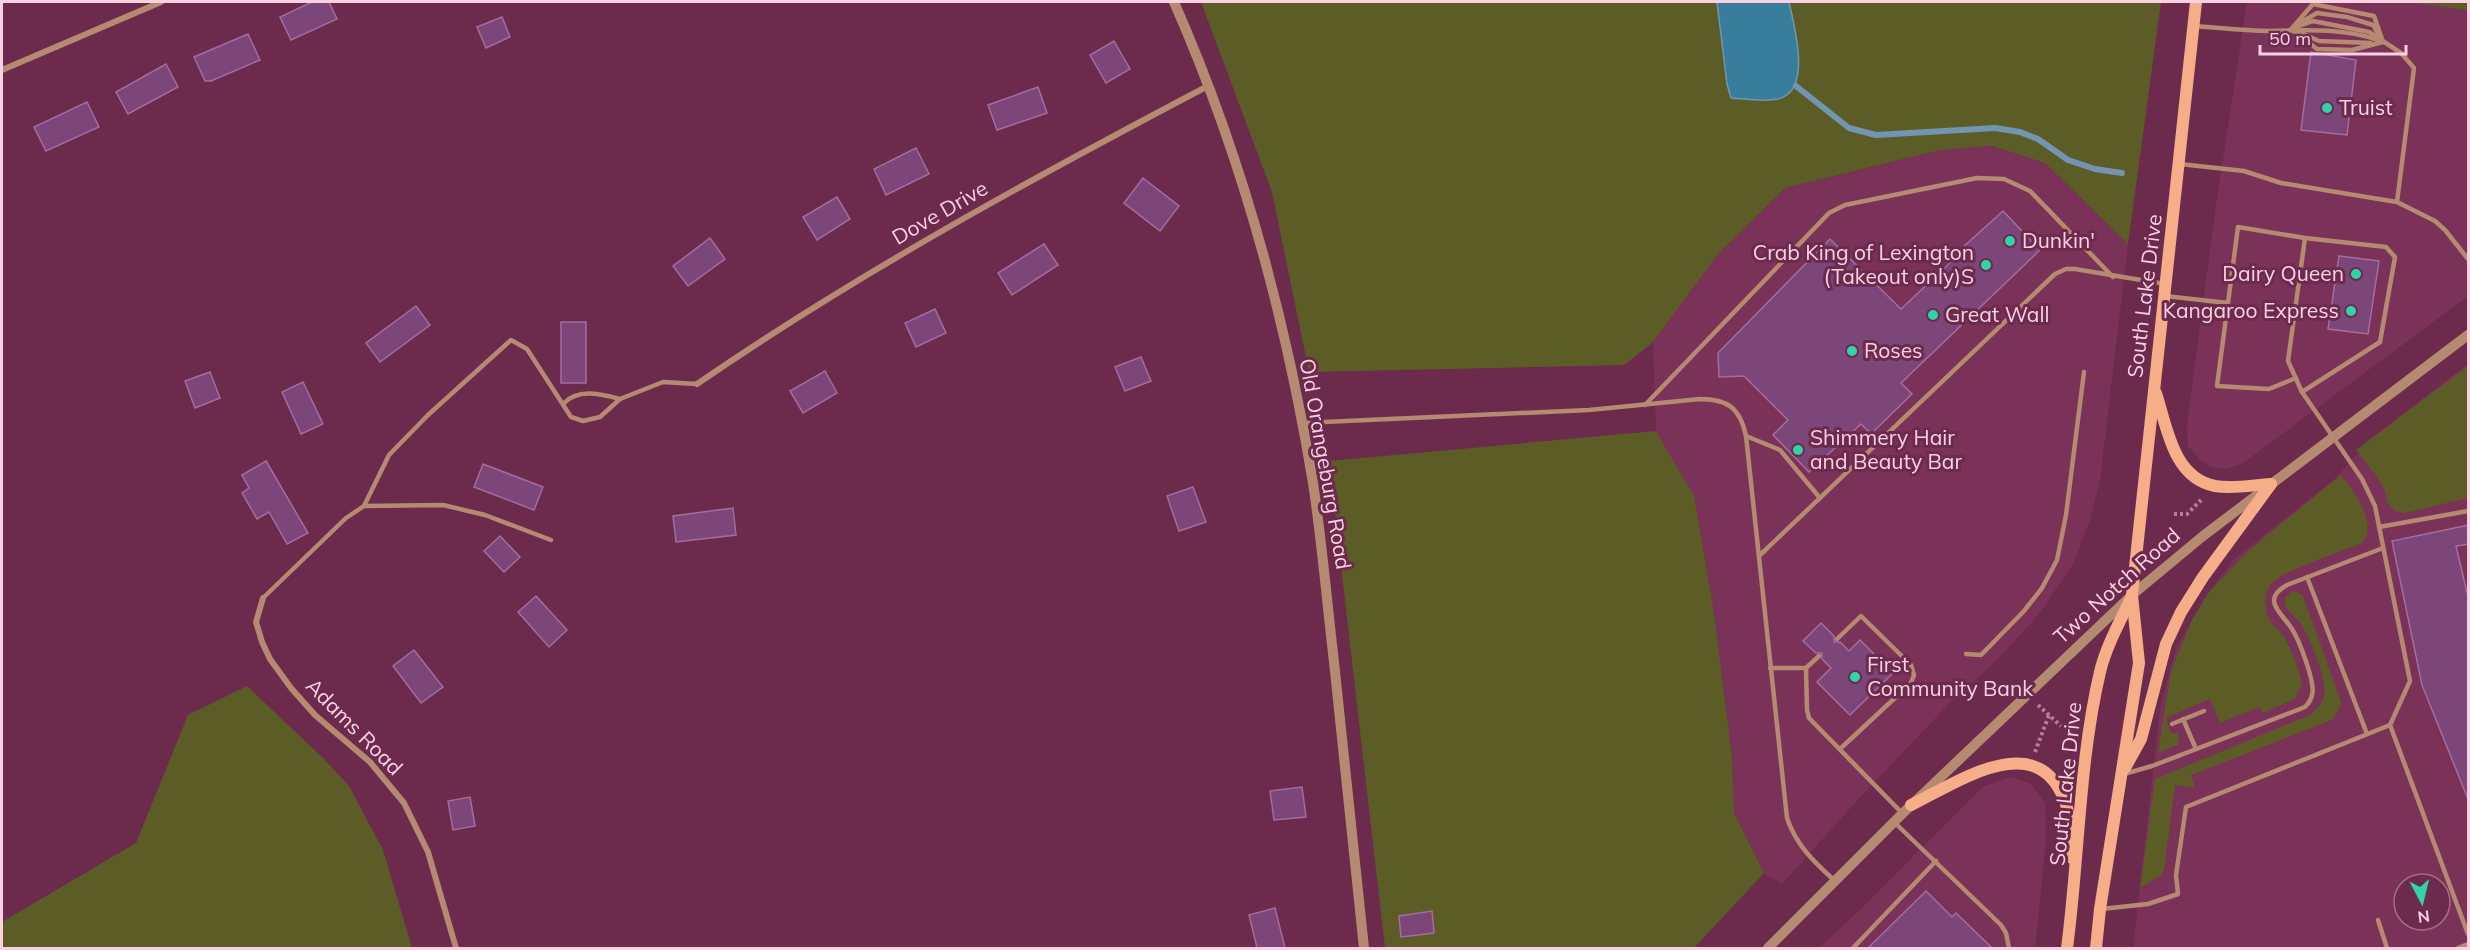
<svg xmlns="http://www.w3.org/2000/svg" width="2470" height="950" font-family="Mulish,sans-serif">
<rect width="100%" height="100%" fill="#6c2b4d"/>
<g fill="#7b3258" fill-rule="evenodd">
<polygon points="2247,2 2407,2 2468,10 2468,296 2242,464 2226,469 2211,467 2200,460 2188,446 2187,425 2216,205"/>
<polygon points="1992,146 2045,163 2128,244 2100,480 2090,520 2073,564 2038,615 2000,657 1947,706 1863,794 1782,884 1764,873 1734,813 1732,757 1714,612 1694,496 1656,431 1653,342 1718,254 1785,188 1940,150"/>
<path d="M 2468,364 L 2468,948 L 2133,948 L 2161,704 L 2176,649 L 2203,600 L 2234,559 L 2336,478 L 2370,439 ZM 2404,884 L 2440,884 L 2440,920 L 2404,920 Z"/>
<polygon points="2010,777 2031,784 2045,803 2046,840 2035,948 1819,948 1864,906 1984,786"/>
</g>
<g fill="#5c5d26">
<polygon points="1201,2 2161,2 2128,244 2045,163 1992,146 1940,150 1785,188 1718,254 1653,342 1624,365 1309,372 1272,192"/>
<polygon points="2407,2 2468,2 2468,10"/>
<polygon points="2468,366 2468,498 2405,513 2395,511 2387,502 2385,491 2376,475 2356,450"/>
<polygon points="1656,431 1694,496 1714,612 1732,757 1734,813 1764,873 1694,948 1385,948 1329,461"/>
<path d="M 2341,475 C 2353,489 2379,525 2362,543 C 2345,550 2283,571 2273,582 C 2264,590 2264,607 2268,617 C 2272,626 2281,630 2285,639 C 2293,652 2298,668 2302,683 L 2295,699 L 2263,713 L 2260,707 L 2220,723 L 2210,699 L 2166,718 L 2171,733 L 2178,733 L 2179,744 L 2158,753 L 2171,671 L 2193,618 L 2210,591 L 2248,551 Z"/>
<path d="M 2291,592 L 2297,592 L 2303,596 L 2341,702 L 2338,712 L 2332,720 L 2191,775 L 2195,788 L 2175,785 L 2164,870 L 2160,876 L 2140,888 L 2155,779 L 2310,715 C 2315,710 2322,705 2324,697 C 2328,681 2310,639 2302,625 C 2295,614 2284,612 2285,598 Z"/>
<polygon points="247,686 325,760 349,786 383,850 412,948 2,948 2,922 136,843 188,715"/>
</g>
<path fill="#387d9c" stroke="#7296b1" stroke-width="1.5" d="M 1717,2 L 1789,2 C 1794,26 1813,91 1778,99 C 1764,102 1745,99 1731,98 L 1727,84 Z"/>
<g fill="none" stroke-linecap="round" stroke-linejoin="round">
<polyline stroke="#7296b1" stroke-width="6" points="1796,86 1849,128 1876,135 1995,128 2020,132 2038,139 2068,160 2095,169 2122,173"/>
</g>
<g fill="#7c4678" stroke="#a46c9f" stroke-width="1.5">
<polygon points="312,2 329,2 337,19 291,40 280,17"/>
<polygon points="502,17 510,37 486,48 477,27"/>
<polygon points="248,34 260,60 211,81 205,81 194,57"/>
<polygon points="1114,41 1130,69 1106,83 1090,55"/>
<polygon points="2311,52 2356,60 2347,135 2301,130"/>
<polygon points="166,64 178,87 128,114 116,92"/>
<polygon points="1038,87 1047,113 997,130 988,105"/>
<polygon points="87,102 99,127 46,151 34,127"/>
<polygon points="916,148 929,174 886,195 874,169"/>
<polygon points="1143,178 1179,206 1160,231 1124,203"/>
<polygon points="837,197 850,219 817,240 803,217"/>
<polygon points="2003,211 2040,250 1901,383 1912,394 1871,434 1861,424 1809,472 1773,435 1788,420 1744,376 1719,377 1718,353 1830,239 1901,309 1954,259 1952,257"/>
<polygon points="710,238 725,259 688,286 673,266"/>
<polygon points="1044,244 1058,265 1012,295 998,273"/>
<polygon points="2339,256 2379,261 2368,334 2328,329"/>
<polygon points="416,306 430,325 380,362 366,343"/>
<polygon points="935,309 946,333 916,347 905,323"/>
<rect x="561" y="322" width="25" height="61"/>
<polygon points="1141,357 1151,381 1125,391 1115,367"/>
<polygon points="825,371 837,393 803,413 790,391"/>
<polygon points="210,372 220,398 195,408 185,381"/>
<polygon points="303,382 323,424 301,434 282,392"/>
<polygon points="266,461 308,533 287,544 269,512 257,519 242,493 249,488 242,475"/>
<polygon points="483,464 543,487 534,510 474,487"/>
<polygon points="1193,487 1206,522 1179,531 1167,496"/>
<polygon points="733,508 736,535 676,542 673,516"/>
<polygon points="2469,525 2469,544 2456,546 2469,601 2468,799 2422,685 2392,541"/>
<polygon points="500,536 520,557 504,572 484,551"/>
<polygon points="536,596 567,630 549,647 518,612"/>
<polygon points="1821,623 1834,636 1834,642 1840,642 1849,651 1860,640 1893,673 1850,715 1817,682 1831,668 1822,659 1822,653 1816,653 1803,641"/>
<polygon points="414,650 443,687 421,703 393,666"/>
<polygon points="1302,787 1306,817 1274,820 1270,791"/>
<polygon points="470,797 475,826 453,830 448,801"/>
<polygon points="1926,891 1952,917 1956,913 1992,948 1868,948"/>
<polygon points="1275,908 1285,948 1257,948 1249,915"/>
<polygon points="1432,911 1434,933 1401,937 1399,916"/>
</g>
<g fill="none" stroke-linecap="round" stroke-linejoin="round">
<g stroke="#b37e98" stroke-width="4" stroke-dasharray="3 3" stroke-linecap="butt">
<polyline points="2174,514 2187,514 2201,500"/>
<polyline points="2038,705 2061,726"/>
<polyline points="2035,752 2049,715"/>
</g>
<g stroke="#b68971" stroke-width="4.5">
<polyline points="2300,23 2317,13 2347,17 2373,25 2378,34"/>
<path d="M 2195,26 C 2220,28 2245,31 2271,31 C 2306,30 2343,28 2378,40"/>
<polyline points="2293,27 2313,4 2374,16 2383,42"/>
<polyline points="2291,29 2313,21 2369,32 2401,53 2414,68 2397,202 2435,221 2445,230 2468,259"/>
<polyline points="2291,29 2317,49 2352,50 2383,42"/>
<polyline points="2301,33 2319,41 2371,43"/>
<polyline points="2180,164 2244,171 2281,183 2397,202"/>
<polyline points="2305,238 2288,361 2302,392 2362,479 2375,506 2410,681 2390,725 2468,934"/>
<polyline points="2165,296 2228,303"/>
<polyline points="2296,378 2269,389 2217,386 2238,227 2305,238 2386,247 2395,257 2380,342 2302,392"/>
<path d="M 563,404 C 578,388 600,394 620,399"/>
<polyline points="1645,405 1829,213 1845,205 1977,178 2004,179 2030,191 2113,277"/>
<path d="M 1302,423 L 1589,410 L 1700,399 C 1728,399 1740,408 1746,436 L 1787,818 C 1796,845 1814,862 1835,881"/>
<polyline points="1746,436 1780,450 1820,498"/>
<polyline points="364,506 389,455 428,415 511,340 527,349 571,417 583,421 600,417 620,399 663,382 697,384"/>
<polyline points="2379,527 2468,511"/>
<polyline points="1759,556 2055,274 2066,269 2075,269 2165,284"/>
<polyline points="2307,577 2367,734"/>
<polyline points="263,598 346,518 364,506 443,505 485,515 551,540"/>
<polyline points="1837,639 1861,616 1911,665 1914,675 1911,683 1840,749"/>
<polyline points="1966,654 1981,655 2024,611 2042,588 2057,560 2066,515 2084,372"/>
<polyline points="1770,668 1806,668 1819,656"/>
<polyline points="1806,668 1807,710 1809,718 1902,813"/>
<polyline points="2183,719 2196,749"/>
<polyline points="2172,724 2204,711"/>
<path d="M 2124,774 L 2152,766 L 2305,707 C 2308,704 2311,700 2312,695 C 2316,683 2299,640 2292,629 C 2282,613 2260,600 2287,585 L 2383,548"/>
<polyline points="1894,822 2001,925 2006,933 2009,948"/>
<polyline points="2101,909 2148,904 2178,894 2176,875 2186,807 2390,725"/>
<polyline points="2378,920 2387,948"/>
<polyline points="1853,948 1936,861"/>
<polyline points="2458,948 2468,944"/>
</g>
<g stroke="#b68971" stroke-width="6">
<polyline points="2,70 161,2"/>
<path d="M 697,384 C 860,272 1033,178 1208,86"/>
<polyline points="263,598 256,622 262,642 270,659 291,688 315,715 370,762 404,803 428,852 456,948"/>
</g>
<g stroke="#b68971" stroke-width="10">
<path d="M 1174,2 C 1241,154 1286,319 1313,483 C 1322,542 1327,603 1334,662 C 1344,758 1354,853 1364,948"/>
<polyline points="1768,948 1902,814 2132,595 2203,536 2468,335"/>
</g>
<g stroke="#f5ae87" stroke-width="12">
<path d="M 2156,393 C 2167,427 2173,478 2215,486 C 2233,489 2253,485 2271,484"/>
<polyline points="2125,768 2141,739 2166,644 2181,612 2203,577 2271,484"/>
<path d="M 1911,805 C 1958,782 2039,725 2066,804 C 2071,820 2070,841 2072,858"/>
<path d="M 2067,948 C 2079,857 2079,761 2100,672 C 2106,646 2121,620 2132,596"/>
<polyline points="2096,948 2100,909 2139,663 2132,595 2196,2"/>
</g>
</g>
<g fill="#31d4a9" stroke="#6c2b4d" stroke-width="2">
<circle cx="2327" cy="108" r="6"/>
<circle cx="2010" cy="241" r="6"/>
<circle cx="1986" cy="265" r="6"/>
<circle cx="2356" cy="274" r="6"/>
<circle cx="2351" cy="311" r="6"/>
<circle cx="1933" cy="315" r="6"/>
<circle cx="1852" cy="351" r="6"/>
<circle cx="1798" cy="450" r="6"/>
<circle cx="1855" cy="677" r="6"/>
</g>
<g text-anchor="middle" stroke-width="6" stroke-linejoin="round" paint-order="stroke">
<g font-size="21" fill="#fad1e3" stroke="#6c2b4d" text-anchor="start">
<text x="2339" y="115">Truist</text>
<text x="2022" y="248">Dunkin'</text>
<text x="1974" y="260" text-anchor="end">Crab King of Lexington<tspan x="1974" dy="24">(Takeout only)S</tspan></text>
<text x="2344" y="281" text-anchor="end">Dairy Queen</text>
<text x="2339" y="318" text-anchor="end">Kangaroo Express</text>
<text x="1945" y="322">Great Wall</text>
<text x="1864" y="358">Roses</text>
<text x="1810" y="445">Shimmery Hair<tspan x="1810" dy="24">and Beauty Bar</tspan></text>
<text x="1867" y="672">First<tspan x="1867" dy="24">Community Bank</tspan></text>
</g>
<g font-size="21" fill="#fad1e3" stroke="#6c2b4d">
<text transform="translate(940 213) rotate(-30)" y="7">Dove Drive</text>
<text transform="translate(2145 296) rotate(-83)" y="7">South Lake Drive</text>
<text transform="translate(1325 464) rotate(80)" y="7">Old Orangeburg Road</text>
<text transform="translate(2117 586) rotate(-42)" y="7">Two Notch Road</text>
<text transform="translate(354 727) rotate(45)" y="7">Adams Road</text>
<text transform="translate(2066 784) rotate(-84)" y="7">South Lake Drive</text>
</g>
</g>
<rect width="2470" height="950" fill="none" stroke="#fad1e3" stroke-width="6"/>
<g transform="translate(2422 902) rotate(173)"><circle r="28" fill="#6c2b4d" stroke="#a56d89" stroke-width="1.5"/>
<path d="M0-4.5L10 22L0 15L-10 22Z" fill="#31d4a9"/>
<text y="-9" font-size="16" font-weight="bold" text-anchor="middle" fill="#fad1e3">N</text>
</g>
<path d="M2260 45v9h146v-9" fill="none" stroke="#fad1e3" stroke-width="3"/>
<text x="2269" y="45" font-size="18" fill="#fad1e3" stroke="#6c2b4d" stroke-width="4.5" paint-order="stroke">50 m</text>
</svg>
